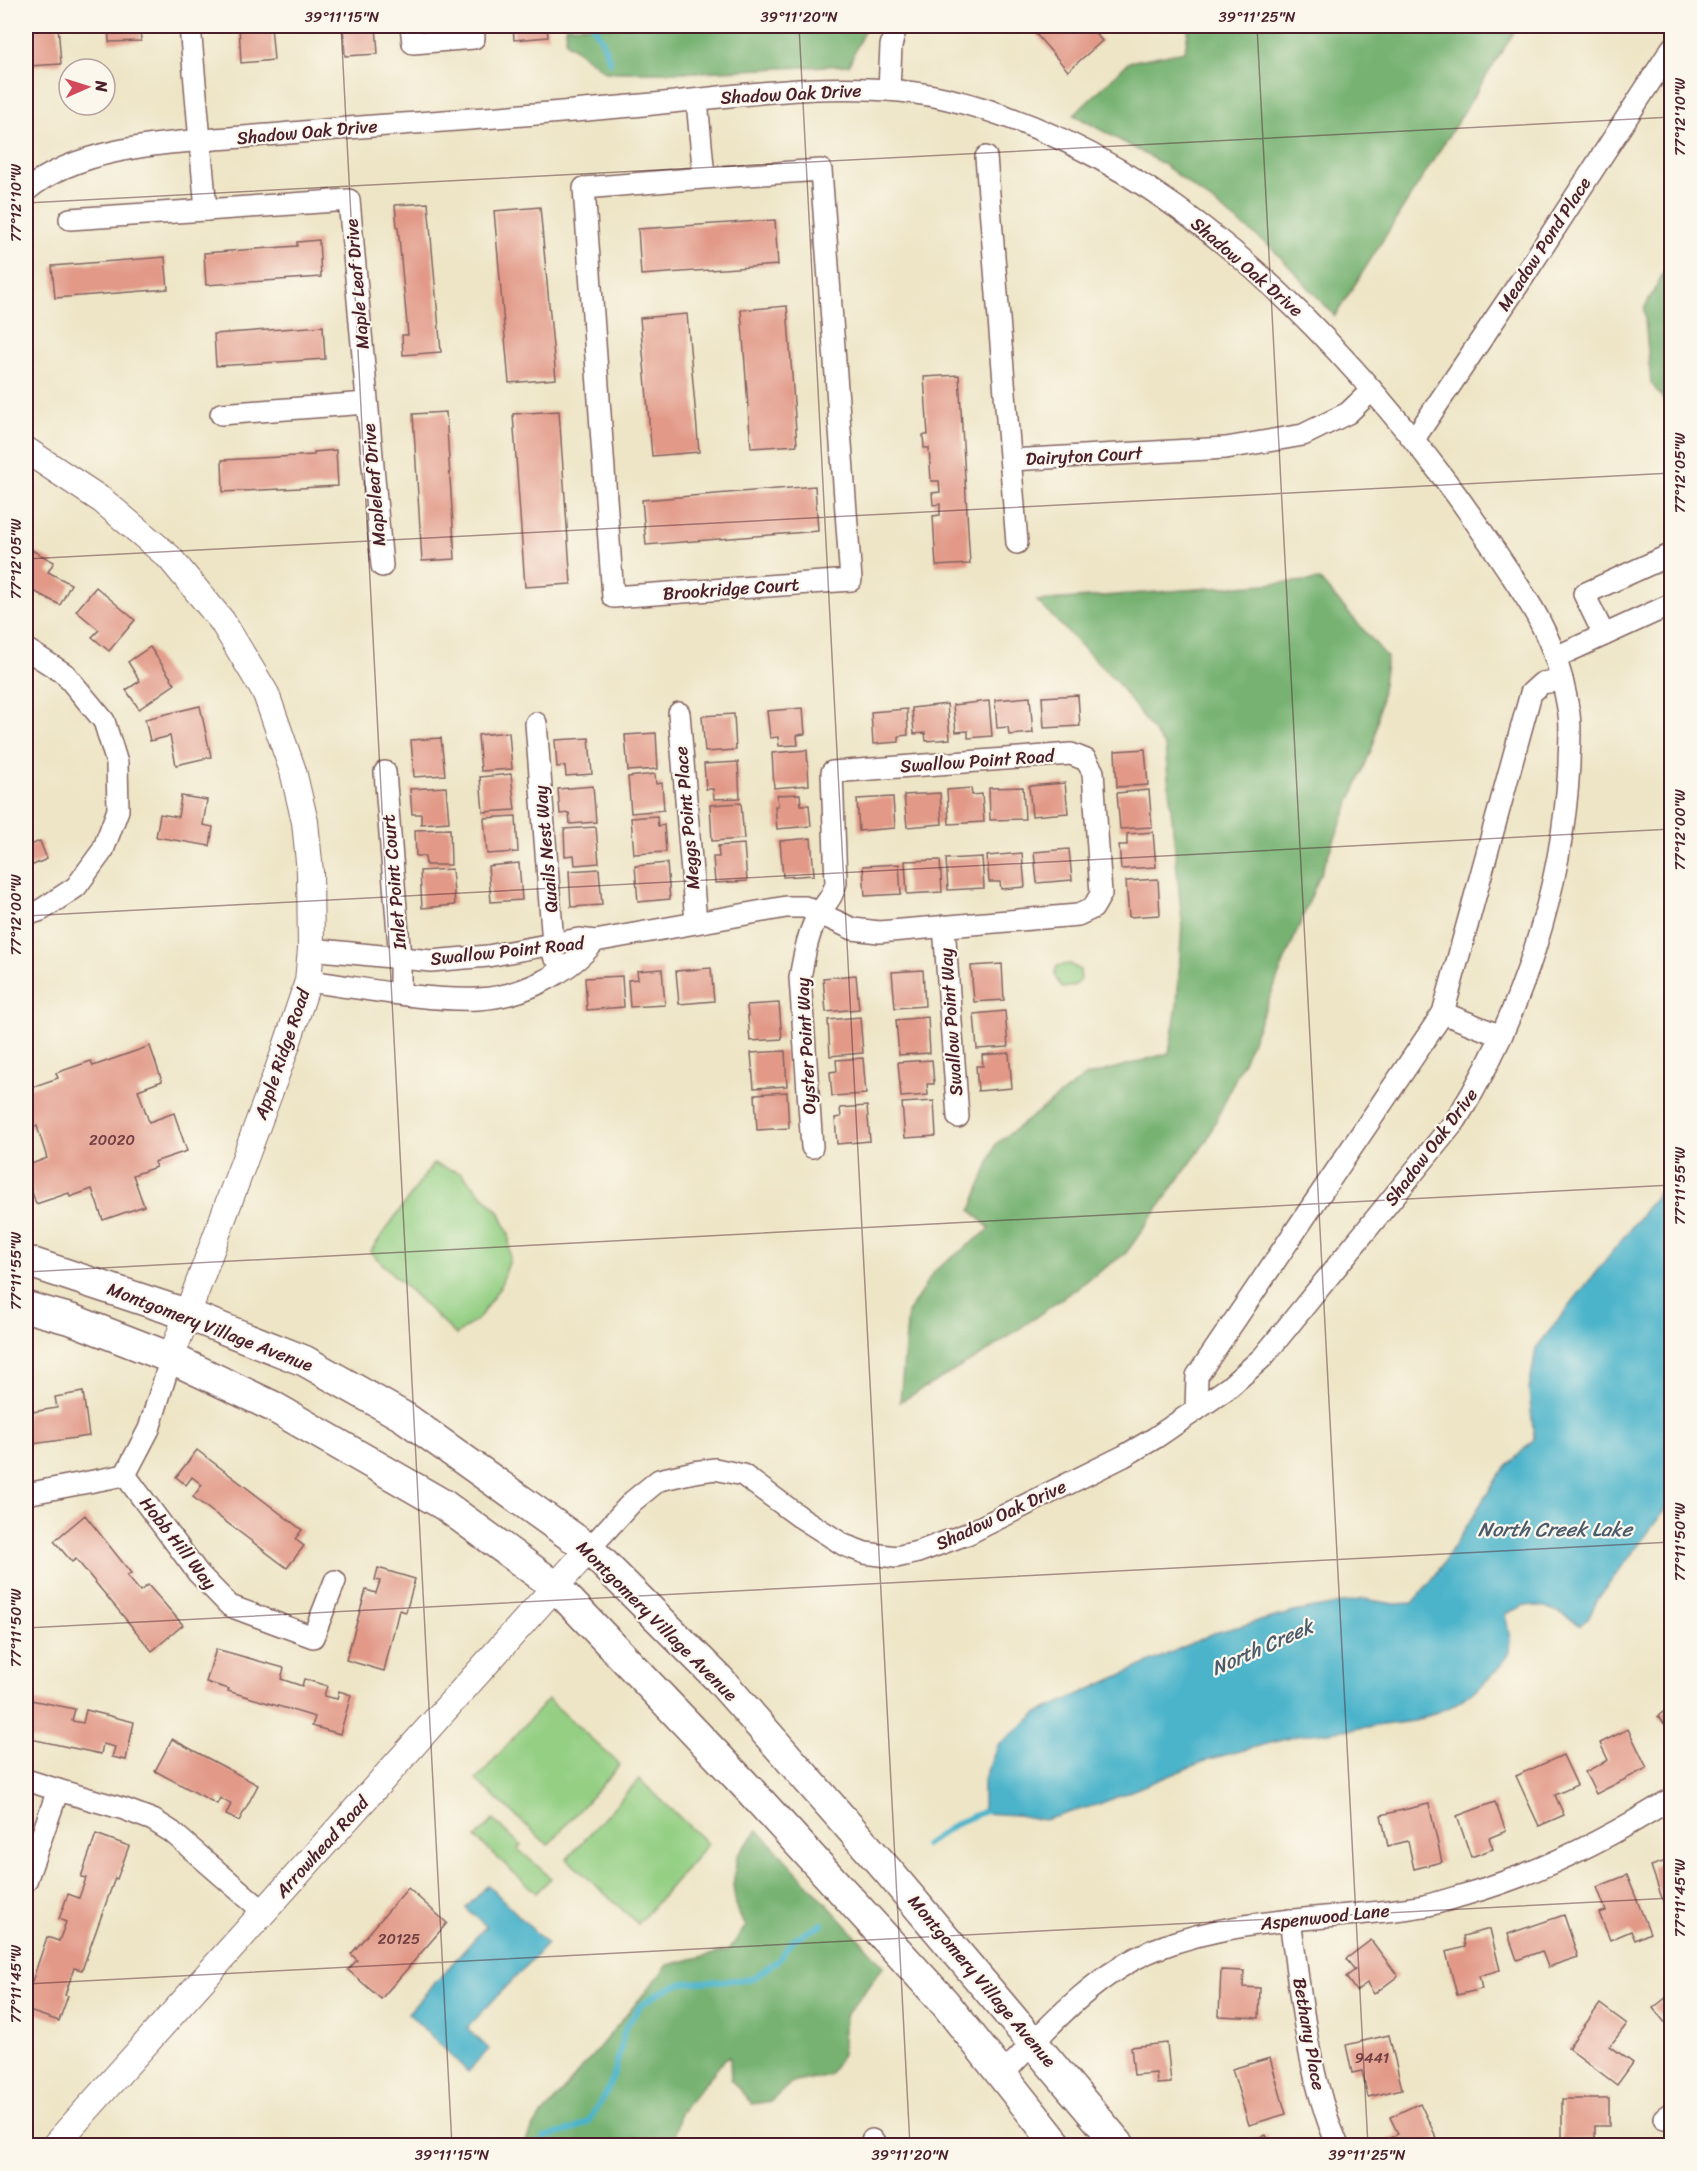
<svg xmlns="http://www.w3.org/2000/svg" width="1697" height="2171" font-family="Sriracha,sans-serif">
<rect width="100%" height="100%" fill="#fbf7ec"/>
<filter id="ink" filterUnits="userSpaceOnUse"><feTurbulence type="fractalNoise" baseFrequency=".0167" numOctaves="2"/><feDisplacementMap in="SourceGraphic" scale="12" xChannelSelector="R" yChannelSelector="G"/><feConvolveMatrix kernelMatrix="1 2 1 2 8 2 1 2 1" color-interpolation-filters="sRGB"/></filter>
<filter id="wash" filterUnits="userSpaceOnUse"><feTurbulence type="fractalNoise" baseFrequency=".008" numOctaves="4" result="noise"/><feDisplacementMap in="SourceGraphic" scale="24" xChannelSelector="R" yChannelSelector="G"/><feGaussianBlur stdDeviation="1.35" result="paint"/><feColorMatrix in="noise" values="0 0 0 0 0 0 0 0 0 0 0 0 0 0 0 0 0 1.4 0 .05"/><feComposite in="paint" operator="in"/></filter>
<g filter="url(#wash)">
<rect width="100%" height="100%" fill="#eee5c6"/>
<g fill="#94cf84" stroke="#6f7758" stroke-width="1.5">
<path d="M 1070,964 L 1080,970 L 1081,980 L 1074,986 L 1063,988 C 1057,981 1052,975 1057,966 Z"/>
<polygon points="433,1164 461,1173 500,1213 509,1235 510,1260 500,1287 479,1318 456,1335 370,1252"/>
<polygon points="548,1699 620,1765 548,1845 476,1780"/>
<polygon points="639,1779 708,1844 638,1924 567,1859"/>
<polygon points="493,1820 521,1845 518,1849 551,1878 536,1893 476,1838"/>
</g>
<g fill="#77b272" stroke="#60684e" stroke-width="1.5">
<polygon points="566,26 866,26 849,65 699,72 606,72 566,42"/>
<polygon points="1189,26 1518,26 1335,316 1272,248 1163,164 1074,115 1129,62 1185,51"/>
<polygon points="1671,259 1671,410 1651,383 1644,309"/>
<polygon points="1320,580 1387,657 1374,743 1247,1053 1207,1140 1126,1253 985,1353 900,1402 908,1313 934,1271 990,1229 971,1210 996,1144 1084,1077 1169,1053 1177,1006 1182,922 1165,747 1116,681 1037,601"/>
<polygon points="758,1830 884,1966 845,2016 842,2054 829,2075 791,2083 771,2101 752,2104 731,2080 730,2057 724,2060 680,2113 673,2145 523,2145 536,2123 668,1965 729,1950 746,1926 737,1911 733,1886 737,1856"/>
</g>
<g fill="#4cb4ca" stroke="#4b6a7a" stroke-width="1.5">
<polygon points="1671,1177 1671,1502 1599,1597 1588,1618 1580,1625 1562,1614 1546,1607 1525,1605 1505,1614 1510,1638 1509,1652 1501,1666 1478,1689 1452,1706 1414,1721 1297,1736 1210,1759 1099,1804 1044,1820 1017,1815 983,1813 983,1781 998,1745 1038,1713 1214,1633 1298,1611 1364,1599 1395,1604 1412,1603 1435,1576 1499,1475 1534,1439 1529,1391 1536,1348"/>
<polygon points="488,1885 547,1944 467,2028 489,2049 468,2072 408,2013 486,1926 466,1908"/>
</g>
<g fill="none" stroke-linecap="round" stroke-linejoin="round">
<g stroke="#4cb4ca" stroke-width="6">
<polyline points="593,26 602,40 610,62"/>
<polyline points="925,1845 957,1823 990,1809"/>
<polyline points="540,2146 545,2137 572,2130 588,2122 607,2091 615,2071 625,2028 641,2005 660,1992 683,1983 752,1979 778,1960 794,1939 822,1924"/>
</g>
</g>
<g id="blocks">
<g fill="#e29987">
<polygon points="26,26 58,26 61,64 29,66"/>
<polygon points="108,26 140,26 141,41 109,42"/>
<polygon points="239,26 271,26 274,60 241,63"/>
<polygon points="343,26 376,26 378,54 345,56"/>
<polygon points="513,26 547,26 548,37 514,40"/>
<polygon points="1029,26 1089,26 1102,41 1068,71"/>
<polygon points="428,203 441,352 403,355 402,335 408,335 398,227 397,227 395,205"/>
<polygon points="540,207 556,379 509,383 494,211"/>
<polygon points="775,220 778,265 641,275 638,229"/>
<polygon points="319,240 321,277 206,285 204,253 297,246 297,242"/>
<polygon points="165,257 168,289 55,298 52,266"/>
<polygon points="787,306 797,445 751,448 741,310"/>
<polygon points="687,314 699,452 652,456 640,318"/>
<polygon points="323,326 325,359 216,366 214,334"/>
<polygon points="959,375 970,564 936,566 933,516 940,515 940,504 933,505 932,493 940,492 939,481 931,481 929,448 924,448 923,435 928,435 924,377"/>
<polygon points="559,411 571,584 525,587 513,414"/>
<polygon points="446,412 455,559 422,561 413,414"/>
<polygon points="336,450 338,486 223,492 222,460 314,455 314,452"/>
<polygon points="815,486 818,531 646,545 642,500"/>
<polygon points="28,548 54,562 48,572 71,584 60,605 26,587 26,552"/>
<polygon points="96,587 135,620 109,651 92,637 99,630 76,611"/>
<polygon points="150,647 175,684 139,709 126,690 140,681 128,662"/>
<polygon points="1078,695 1080,726 1044,728 1042,697"/>
<polygon points="1030,697 1033,733 1009,735 1008,727 997,728 995,700"/>
<polygon points="989,701 992,736 968,738 968,731 956,732 953,705"/>
<polygon points="947,704 950,739 926,741 925,733 914,734 912,708"/>
<polygon points="200,706 211,757 176,765 170,736 150,741 145,719"/>
<polygon points="803,708 805,734 797,735 798,745 779,746 778,737 770,738 767,711"/>
<polygon points="907,709 908,735 899,736 899,742 873,744 871,712"/>
<polygon points="734,714 736,750 705,752 702,716"/>
<polygon points="509,732 512,769 481,771 478,735"/>
<polygon points="656,733 658,769 628,771 625,735"/>
<polygon points="441,738 445,775 414,777 411,740"/>
<polygon points="589,738 592,774 566,776 565,766 557,767 555,740"/>
<polygon points="1145,749 1148,785 1117,787 1115,751"/>
<polygon points="807,750 809,785 774,788 772,753"/>
<polygon points="738,762 740,798 714,799 713,789 706,789 704,764"/>
<polygon points="511,774 515,810 483,812 480,777"/>
<polygon points="655,774 656,784 662,783 664,810 631,813 628,777"/>
<polygon points="1065,783 1068,813 1032,816 1029,786"/>
<polygon points="593,786 596,822 570,824 569,813 560,814 558,789"/>
<polygon points="446,787 449,822 421,824 421,814 412,814 410,789"/>
<polygon points="1023,787 1025,819 990,820 989,788"/>
<polygon points="971,788 972,795 982,794 984,822 949,824 947,790"/>
<polygon points="1149,790 1152,827 1120,829 1117,793"/>
<polygon points="940,793 942,824 907,827 904,795"/>
<polygon points="800,794 801,805 809,805 811,826 777,829 775,806 778,806 777,795"/>
<polygon points="181,796 207,800 203,825 213,827 210,846 156,837 160,814 178,817"/>
<polygon points="893,797 895,828 859,831 857,799"/>
<polygon points="741,803 744,839 712,841 710,805"/>
<polygon points="516,816 518,852 487,854 484,818"/>
<polygon points="657,816 658,826 664,825 666,852 634,854 631,818"/>
<polygon points="596,827 599,863 575,865 574,855 565,856 564,829"/>
<polygon points="450,829 451,865 426,865 425,856 416,856 415,830"/>
<polygon points="1153,832 1156,867 1121,869 1119,845 1127,845 1127,834"/>
<polygon points="811,838 814,875 783,877 780,841"/>
<polygon points="40,841 47,859 26,868 26,847"/>
<polygon points="744,844 747,881 715,883 713,857 719,857 718,846"/>
<polygon points="1069,849 1072,880 1037,883 1034,852"/>
<polygon points="1022,853 1025,887 1001,889 1000,882 989,882 987,856"/>
<polygon points="982,857 984,888 948,890 946,859"/>
<polygon points="940,860 942,892 907,894 905,861"/>
<polygon points="519,863 522,900 491,902 488,866"/>
<polygon points="667,863 670,899 638,902 635,866"/>
<polygon points="899,864 901,894 865,896 863,866"/>
<polygon points="452,869 455,905 422,908 420,871"/>
<polygon points="599,869 602,905 571,907 569,871"/>
<polygon points="1158,879 1160,915 1129,917 1126,881"/>
<polygon points="1002,964 1004,1000 974,1002 971,966"/>
<polygon points="711,968 714,1001 679,1004 676,971"/>
<polygon points="662,969 665,1005 630,1007 628,980 638,979 637,971"/>
<polygon points="923,970 925,1006 895,1008 892,972"/>
<polygon points="856,975 859,1009 826,1012 823,978"/>
<polygon points="622,976 624,1007 587,1010 585,978"/>
<polygon points="779,1003 782,1039 750,1041 747,1005"/>
<polygon points="1005,1011 1008,1047 977,1049 974,1014"/>
<polygon points="860,1017 863,1053 830,1056 828,1020"/>
<polygon points="928,1017 930,1053 899,1055 896,1020"/>
<polygon points="150,1046 162,1081 138,1090 149,1122 174,1113 187,1151 154,1162 156,1167 133,1175 144,1206 103,1220 92,1189 70,1197 69,1193 36,1204 26,1173 26,1166 47,1158 37,1126 26,1130 26,1089 58,1078 56,1073 91,1061 93,1066"/>
<polygon points="785,1051 787,1086 754,1088 751,1053"/>
<polygon points="1009,1053 1012,1088 978,1091 976,1066 983,1066 982,1055"/>
<polygon points="863,1058 866,1094 832,1096 830,1072 837,1071 836,1060"/>
<polygon points="932,1060 934,1084 927,1084 928,1095 901,1097 898,1062"/>
<polygon points="787,1092 789,1128 757,1130 755,1094"/>
<polygon points="934,1101 936,1136 905,1138 902,1103"/>
<polygon points="867,1106 870,1141 837,1144 835,1118 841,1117 840,1108"/>
<polygon points="83,1392 89,1436 26,1445 26,1413 57,1408 55,1397"/>
<polygon points="197,1450 302,1530 295,1539 304,1546 287,1568 193,1497 202,1485 192,1477 186,1485 176,1477"/>
<polygon points="85,1515 131,1573 127,1576 140,1591 148,1585 183,1625 152,1651 76,1559 72,1562 54,1541"/>
<polygon points="378,1568 415,1579 406,1612 399,1610 384,1671 346,1660 366,1590 376,1593 380,1581 375,1580"/>
<polygon points="216,1649 284,1668 281,1679 302,1686 304,1679 327,1686 324,1696 337,1699 339,1691 351,1695 340,1734 312,1726 315,1717 228,1691 229,1689 206,1682"/>
<polygon points="26,1699 75,1709 72,1721 83,1723 86,1710 134,1722 126,1760 112,1757 115,1747 103,1744 101,1754 26,1738"/>
<polygon points="1672,1705 1672,1733 1658,1716"/>
<polygon points="1628,1729 1647,1768 1596,1794 1585,1772 1608,1760 1600,1743"/>
<polygon points="172,1739 258,1785 239,1821 226,1815 231,1804 220,1798 217,1804 155,1771"/>
<polygon points="1563,1755 1577,1785 1555,1795 1564,1815 1539,1826 1516,1776"/>
<polygon points="1495,1802 1506,1831 1489,1838 1493,1849 1471,1857 1457,1816"/>
<polygon points="1429,1804 1442,1862 1414,1869 1408,1841 1388,1846 1381,1815"/>
<polygon points="96,1834 129,1846 117,1879 115,1878 82,1970 74,1968 65,1995 68,1996 59,2021 26,2010 26,1999 47,1937 59,1941 66,1922 59,1919 68,1894 79,1898 86,1878 81,1877"/>
<polygon points="1672,1859 1672,1905 1665,1907 1651,1866"/>
<polygon points="1627,1875 1650,1933 1635,1940 1631,1931 1610,1940 1599,1913 1606,1911 1597,1887"/>
<polygon points="408,1888 447,1923 381,1999 348,1970 357,1960 351,1954"/>
<polygon points="1564,1915 1578,1957 1548,1967 1542,1951 1517,1960 1508,1934"/>
<polygon points="1490,1929 1500,1970 1479,1976 1482,1989 1457,1995 1446,1952 1465,1947 1463,1936"/>
<polygon points="1371,1940 1398,1976 1374,1994 1367,1983 1356,1991 1346,1977 1355,1970 1346,1959"/>
<polygon points="1221,1970 1244,1971 1243,1987 1260,1988 1259,2018 1219,2016"/>
<polygon points="1672,1993 1672,2031 1653,2008"/>
<polygon points="1600,2004 1627,2024 1610,2046 1633,2063 1617,2085 1568,2048"/>
<polygon points="1389,2035 1402,2089 1368,2097 1362,2071 1352,2073 1346,2045"/>
<polygon points="1167,2043 1171,2083 1157,2084 1156,2073 1134,2075 1131,2047"/>
<polygon points="1270,2058 1286,2114 1249,2125 1232,2069"/>
<polygon points="1562,2099 1609,2099 1609,2126 1595,2126 1595,2139 1562,2140"/>
<polygon points="1420,2103 1437,2139 1424,2146 1384,2146 1383,2142 1398,2134 1390,2117"/>
<polygon points="1266,2135 1270,2146 1240,2146 1240,2145"/>
</g>
</g>
</g>
<g filter="url(#ink)">
<use href="#blocks" fill-opacity="0" stroke="#836461" stroke-width="1.5"/>
<g fill="none" stroke-linecap="round" stroke-linejoin="round">
<g stroke="#836461" stroke-width="24">
<g id="minor">
<polyline points="190,26 206,210 349,200 382,566"/>
<polyline points="411,26 413,43 474,38 473,26"/>
<polyline points="889,90 891,46 896,26"/>
<polyline points="697,100 704,178 584,188 613,597 851,580 821,170 704,178"/>
<polyline points="986,157 1017,543"/>
<path d="M 26,191 C 81,143 185,142 255,136 C 304,132 353,127 403,124 C 486,118 570,112 653,104 C 747,95 855,77 948,99 C 1159,150 1325,321 1452,489 C 1472,516 1491,545 1510,573 C 1520,589 1532,605 1540,622 C 1554,649 1563,678 1568,708 C 1572,726 1569,746 1569,765 C 1563,886 1521,1017 1456,1120 L 1263,1357 L 1228,1388 L 1155,1438 L 1124,1456 L 967,1534 L 918,1552 L 896,1557 L 865,1553 L 844,1545 L 800,1517 L 743,1475 L 715,1469 L 694,1472 L 659,1480 L 633,1501 L 589,1549"/>
<polyline points="70,219 206,210"/>
<polyline points="221,414 367,403"/>
<polyline points="1414,439 1522,279 1672,48"/>
<polyline points="1011,460 1226,448 1303,435 1348,413 1372,390"/>
<polyline points="1604,635 1584,594 1672,554"/>
<polyline points="26,649 65,674 104,721 117,763 118,810 103,850 76,887 41,910 26,915"/>
<polyline points="1556,657 1672,604"/>
<polyline points="679,713 696,922"/>
<polyline points="536,723 554,956"/>
<polyline points="385,772 400,958 400,993"/>
<polyline points="944,926 958,1117"/>
<path d="M 311,949 L 431,961 L 488,956 L 579,939 L 595,941 L 786,907 L 805,907 L 853,929 L 879,932 L 1078,915 L 1093,908 L 1101,894 L 1093,772 L 1086,760 L 1071,754 L 832,772 L 836,883 C 832,898 828,900 820,912 C 808,931 804,956 800,978 L 812,1147"/>
<path d="M 308,981 C 362,988 424,1001 478,999 C 520,997 568,974 595,941"/>
<polyline points="1443,1013 1501,1036"/>
<polyline points="1196,1410 1197,1376 1443,1013 1531,693 1542,683 1562,680"/>
<polyline points="125,1475 198,1573 230,1606 313,1637 335,1581"/>
<polyline points="125,1475 149,1429 171,1358"/>
<polyline points="26,1494 125,1475"/>
<polyline points="26,1780 58,1790"/>
<polyline points="26,1881 58,1790 124,1809 153,1820 172,1832 264,1912"/>
<path d="M 1290,1920 C 1301,1997 1307,2074 1338,2146"/>
<path d="M 1003,2074 C 1047,2028 1095,1973 1156,1949 C 1241,1915 1335,1921 1424,1906 C 1438,1903 1453,1898 1467,1894 C 1540,1873 1608,1839 1672,1798"/>
<polyline points="1664,2118 1672,2112"/>
<polyline points="872,2140 876,2146"/>
</g>
</g>
<g stroke="#836461" stroke-width="28">
<g id="tertiary">
<polyline points="26,450 103,501 169,557 222,621 266,694 293,771 305,822 310,872 311,949 308,981 283,1056 171,1358"/>
<polyline points="54,2146 589,1549"/>
</g>
</g>
<g stroke="#836461" stroke-width="33">
<g id="secondary">
<polyline points="26,1261 186,1314 305,1361 404,1417 589,1549 719,1679 888,1871 1120,2146"/>
<polyline points="26,1307 73,1320 171,1358 272,1406 444,1505 555,1586 745,1785 945,2003 1058,2146"/>
</g>
</g>
<use href="#minor" stroke="#fff" stroke-width="21"/>
<use href="#tertiary" stroke="#fff" stroke-width="26"/>
<use href="#secondary" stroke="#fff" stroke-width="30"/>
</g>
</g>
<path fill="none" stroke="#4a1f2b" stroke-width="1.5" stroke-opacity="0.45" d="M 341,26 L 452,2146M 799,26 L 910,2146M 1257,26 L 1368,2146M 26,203 L 1672,117M 26,559 L 1672,473M 26,916 L 1672,829M 26,1272 L 1672,1185M 26,1628 L 1672,1542M 26,1984 L 1672,1898"/>
<g text-anchor="middle" stroke-width="4.5" stroke-linejoin="round" paint-order="stroke">
<g font-size="15" fill="#703e42">
<text x="112" y="1145">20020</text>
<text x="399" y="1944">20125</text>
<text x="1372" y="2063">9441</text>
</g>
<g font-size="18" fill="#4a1f2b" stroke="#fbf7ec">
<text transform="translate(791 94) rotate(-3)" y="6">Shadow Oak Drive</text>
<text transform="translate(307 132) rotate(-5)" y="6">Shadow Oak Drive</text>
<text transform="translate(1544 244) rotate(-57)" y="6">Meadow Pond Place</text>
<text transform="translate(1247 267) rotate(41)" y="6">Shadow Oak Drive</text>
<text transform="translate(357 284) rotate(-95)" y="6">Maple Leaf Drive</text>
<text transform="translate(1084 456) rotate(-3)" y="6">Dairyton Court</text>
<text transform="translate(374 485) rotate(-95)" y="6">Mapleleaf Drive</text>
<text transform="translate(731 589) rotate(-4)" y="6">Brookridge Court</text>
<text transform="translate(977 761) rotate(-4)" y="6">Swallow Point Road</text>
<text transform="translate(687 818) rotate(-95)" y="6">Meggs Point Place</text>
<text transform="translate(546 849) rotate(-95)" y="6">Quails Nest Way</text>
<text transform="translate(394 882) rotate(-95)" y="6">Inlet Point Court</text>
<text transform="translate(507 951) rotate(-6)" y="6">Swallow Point Road</text>
<text transform="translate(951 1022) rotate(-94)" y="6">Swallow Point Way</text>
<text transform="translate(806 1046) rotate(-93)" y="6">Oyster Point Way</text>
<text transform="translate(282 1054) rotate(-71)" y="6">Apple Ridge Road</text>
<text transform="translate(1431 1147) rotate(-53)" y="6">Shadow Oak Drive</text>
<text transform="translate(210 1327) rotate(21)" y="6">Montgomery Village Avenue</text>
<text transform="translate(1001 1515) rotate(-25)" y="6">Shadow Oak Drive</text>
<text transform="translate(178 1543) rotate(52)" y="6">Hobb Hill Way</text>
<text transform="translate(657 1621) rotate(45)" y="6">Montgomery Village Avenue</text>
<text transform="translate(322 1847) rotate(-48)" y="6">Arrowhead Road</text>
<text transform="translate(1325 1917) rotate(-6)" y="6">Aspenwood Lane</text>
<text transform="translate(982 1981) rotate(50)" y="6">Montgomery Village Avenue</text>
<text transform="translate(1309 2034) rotate(80)" y="6">Bethany Place</text>
</g>
<g font-size="20" font-style="italic" fill="#4b5b6b" stroke="#fbf7ec">
<text x="1555" y="1536">North Creek Lake</text>
<text transform="translate(1262 1647) rotate(-24)" y="7">North Creek</text>
</g>
</g>
<rect width="1697" height="2171" fill="none" stroke="#fbf7ec" stroke-width="66"/>
<g transform="translate(87 87) rotate(87)"><circle r="28" fill="#fbf7ec" stroke="#b4a19f" stroke-width="1.5"/>
<path d="M0-4.5L10 22L0 15L-10 22Z" fill="#d1495b"/>
<text y="-9" font-size="16" font-weight="bold" text-anchor="middle" fill="#4a1f2b">N</text>
</g>
<rect x="33" y="33" width="1631" height="2105" fill="none" stroke="#4a1f2b" stroke-width="2"/>
<g font-size="15" text-anchor="middle" fill="#4a1f2b">
<text x="342" y="22">39°11'15"N</text>
<text x="799" y="22">39°11'20"N</text>
<text x="1257" y="22">39°11'25"N</text>
<text transform="translate(1680 117) rotate(-90)" y="5">77°12'10"W</text>
<text transform="translate(16 203) rotate(-90)" y="5">77°12'10"W</text>
<text transform="translate(1680 473) rotate(-90)" y="5">77°12'05"W</text>
<text transform="translate(16 559) rotate(-90)" y="5">77°12'05"W</text>
<text transform="translate(1680 830) rotate(-90)" y="5">77°12'00"W</text>
<text transform="translate(16 915) rotate(-90)" y="5">77°12'00"W</text>
<text transform="translate(1680 1186) rotate(-90)" y="5">77°11'55"W</text>
<text transform="translate(16 1271) rotate(-90)" y="5">77°11'55"W</text>
<text transform="translate(1680 1542) rotate(-90)" y="5">77°11'50"W</text>
<text transform="translate(16 1628) rotate(-90)" y="5">77°11'50"W</text>
<text transform="translate(1680 1898) rotate(-90)" y="5">77°11'45"W</text>
<text transform="translate(16 1984) rotate(-90)" y="5">77°11'45"W</text>
<text x="452" y="2160">39°11'15"N</text>
<text x="910" y="2160">39°11'20"N</text>
<text x="1367" y="2160">39°11'25"N</text>
</g>
</svg>
